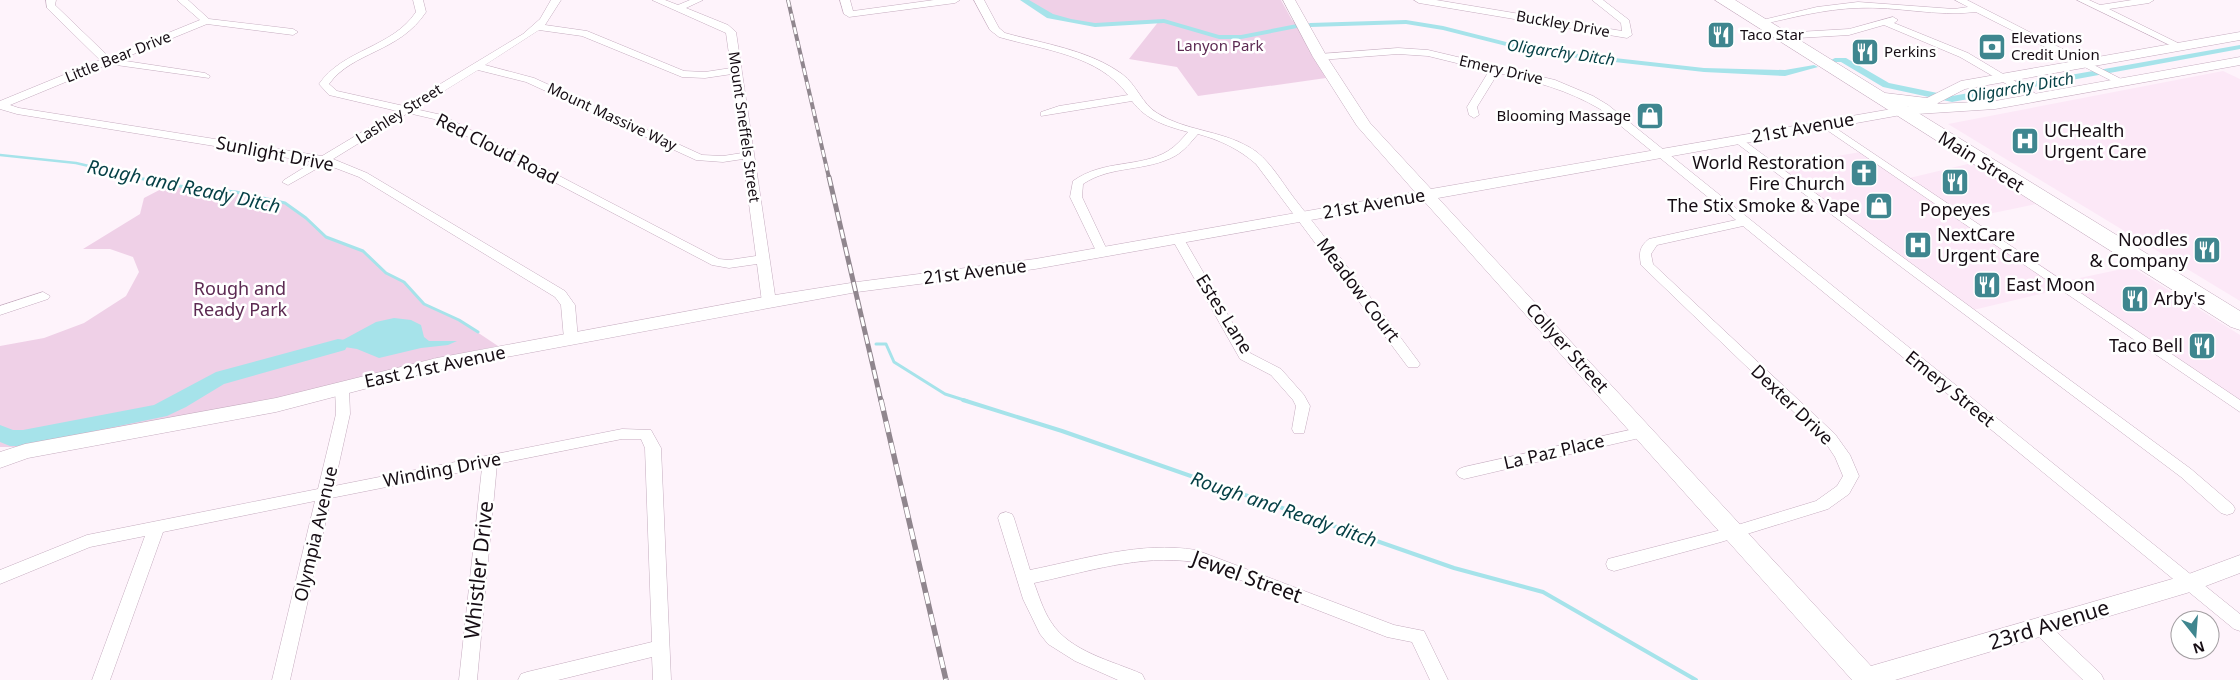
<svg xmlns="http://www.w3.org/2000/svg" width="2240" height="680" font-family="'Noto Sans',sans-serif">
<rect width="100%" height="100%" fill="#fef3fb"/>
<g fill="#fce8f7">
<polygon points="2223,71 2240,79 2240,301 1948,124"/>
<polygon points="1861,152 1901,180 1972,163 2036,204 1969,218 2065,281 2132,267 2240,335 2240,412 2062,289 1973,310 1777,166"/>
</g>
<g fill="#efd0e7">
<polygon points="1024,0 1281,0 1292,20 1298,25 1304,40 1326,78 1198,96 1177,67 1129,59 1159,21 1085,24 1050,16"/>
<polygon points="169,185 236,192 285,203 306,218 326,237 363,251 386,273 404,282 424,304 459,320 498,346 424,361 294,395 19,447 0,447 0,346 44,338 84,323 126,296 139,272 133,257 110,249 83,249 140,214 144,198"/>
</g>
<polygon fill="#a6e3ea" points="394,318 411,320 421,325 424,337 429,341 457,341 448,345 421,348 379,358 357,349 338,346 339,342 376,322"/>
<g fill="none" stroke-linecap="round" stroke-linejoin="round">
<polyline stroke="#a6e3ea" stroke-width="2.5" points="0,155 76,163 140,178"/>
<g stroke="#a6e3ea" stroke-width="3">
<polyline points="135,177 169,185 236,192 285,203 306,218 326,237 363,251 386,273 404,282 424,304 459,320 478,332"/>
<polyline points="876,344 886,344 894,362 945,394 967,401"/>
</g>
<polyline stroke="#a6e3ea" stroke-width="4" points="963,400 1062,431 1454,568 1543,592 1696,680"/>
<g fill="#a6e3ea" fill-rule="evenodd">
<polygon points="1020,0 1029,0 1053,14 1071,19 1095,23 1164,19 1219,35 1241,35 1297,24 1301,26 1297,28 1241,39 1219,39 1164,23 1095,27 1047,18"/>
<polygon points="1406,20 1443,26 1534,49 1704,68 1785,70 1814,65 1818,67 1785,76 1704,72 1534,53 1443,30 1406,24 1310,27 1306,25 1310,23"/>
<polygon points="2240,45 2240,49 1952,102 1883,87 1841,62 1835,62 1831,60 1835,58 1846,58 1889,83 1952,96"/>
</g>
<polygon fill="#a6e3ea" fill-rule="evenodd" points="338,339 345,340 348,345 345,350 224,384 186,407 167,416 23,446 10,446 0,442 0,425 13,430 23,430 154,405 216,372"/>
<g stroke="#c5acbf" stroke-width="1">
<g id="street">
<path d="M 46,0 L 56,0 L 55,5 L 109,57 L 200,20 L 177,0 L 188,0 L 209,19 L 293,29 L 298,32 L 293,35 L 207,24 L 119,60 L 205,73 L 210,76 L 209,78 L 109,64 L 10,105 L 19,108 L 322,156 L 397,111 L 329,95 L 319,84 C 343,49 392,48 416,12 L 413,0 L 423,0 L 426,12 C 399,53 353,51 329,84 L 337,91 L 404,106 L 523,34 L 540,19 L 551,0 L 561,0 L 545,25 L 587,31 L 684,71 L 705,72 L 731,68 L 726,33 L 652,0 L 665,0 L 678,5 L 690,0 L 703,0 L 686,8 L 728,25 L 736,32 L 776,302 L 769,306 L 762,302 L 757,264 L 729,268 L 712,265 L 434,119 L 408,113 L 333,159 L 367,173 L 565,291 L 575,305 L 578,339 L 576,342 L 566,342 L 564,339 L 561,305 L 555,297 L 359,177 L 325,164 L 288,185 L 282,182 L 284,180 L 313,162 L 17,114 L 0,109 L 0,101 L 100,60 L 47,8 ZM 539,30 L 582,36 L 682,77 L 705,78 L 732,74 L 742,153 L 723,156 L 702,155 L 534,78 L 485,65 ZM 478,70 L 526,82 L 696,160 L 723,162 L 743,159 L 756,256 L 729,260 L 719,259 L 442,115 L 415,109 Z"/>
<polygon points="840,0 850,0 853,11 934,0 960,0 955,3 849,17 844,14"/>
<path d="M 974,0 L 984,0 L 999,28 L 1005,33 C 1045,44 1089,50 1122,74 C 1137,85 1142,104 1157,113 C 1185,131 1220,130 1249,147 C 1268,157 1281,181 1294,198 C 1336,251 1377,306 1418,361 L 1420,364 L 1418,367 L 1408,367 L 1256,164 C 1239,149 1220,140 1198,134 C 1191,142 1184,151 1175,156 C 1146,172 1111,165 1083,184 L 1082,197 L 1108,252 L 1102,256 L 1098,255 L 1070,197 L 1073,181 C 1104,159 1140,168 1168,151 C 1176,146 1182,139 1188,132 C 1166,126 1146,120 1132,101 L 1041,116 L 1041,112 L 1059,106 L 1128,95 C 1099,55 1044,50 999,37 L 990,30 Z"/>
<polygon points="1414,0 1436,0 1622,31 1621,23 1592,0 1603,0 1629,20 1632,35 1627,38 1419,3"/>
<path d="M 1955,0 L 1967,0 L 2127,82 L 2122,85 L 2118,84 L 1976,12 C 1936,17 1898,6 1858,8 C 1824,9 1791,18 1759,25 L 1754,22 L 1817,7 L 1858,2 L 1954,9 L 1968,7 Z"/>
<polygon points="2077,0 2089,0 2100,5 2132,0 2154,0 2149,3 2109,9 2186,47 2178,49"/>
<polygon points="1893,17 1898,20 1894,23 1968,53 2043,98 2042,100 2034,100 1960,57 1884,25 1849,35 1781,39 1776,36 1781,33 1849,29"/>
<path d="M 1398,48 L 1428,50 L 1555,80 L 1593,96 L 1608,105 L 2240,614 L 2240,631 L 2234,629 L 1743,226 L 1657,245 L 1651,254 L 1653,264 L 1835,434 L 1850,455 L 1859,476 L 1849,494 L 1828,509 L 1721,542 L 1614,571 L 1608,569 L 1606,564 L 1608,559 L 1721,530 L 1816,501 L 1837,486 L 1843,476 L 1835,457 L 1825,442 L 1641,265 C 1639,253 1639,247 1649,239 L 1736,220 L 1600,109 C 1568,90 1534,81 1498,73 L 1477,107 L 1479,115 L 1474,118 L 1469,115 L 1467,107 L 1489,71 L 1428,56 L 1398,54 L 1320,60 L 1315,57 L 1320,54 Z"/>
<polygon points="1825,121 2240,400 2240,412 1821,126 1820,124"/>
<polygon points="1739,137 2191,469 2233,505 2235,509 2233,513 2227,515 2221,513 2181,477 1735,142 1733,140"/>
<polygon points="1178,235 1184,239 1250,353 1281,369 1304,395 1310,406 1304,433 1294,433 1292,429 1296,406 1293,400 1271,375 1240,359 1172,239"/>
<polygon points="43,292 50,296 48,299 0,315 0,306"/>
<polygon points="342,383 349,388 350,414 334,486 622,429 651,430 661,448 671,680 653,680 652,657 558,680 518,680 521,674 527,672 652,642 645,448 641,439 622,439 497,464 477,680 459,680 482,468 331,498 290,680 272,680 315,501 163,532 110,680 92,680 145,536 90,547 0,584 0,570 87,535 318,489 336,414 335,388"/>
<polygon points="1643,427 1648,428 1650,432 1648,436 1464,479 1459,477 1456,473 1459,469 1464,467"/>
<path d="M 1006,512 L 1012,514 L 1014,518 L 1030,570 C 1085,559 1140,541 1196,550 L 1394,625 L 1424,631 L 1448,680 L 1430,680 L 1412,642 L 1387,637 L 1194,562 C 1140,554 1087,572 1034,583 C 1039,596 1043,610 1051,622 C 1070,652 1113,661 1142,674 L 1145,680 L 1118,680 L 1075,661 L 1048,644 L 1040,634 L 1023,599 L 998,518 L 1000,514 Z"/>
<polygon points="2040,620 2046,622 2101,674 2104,680 2083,680 2034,632 2031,627 2034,622"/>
</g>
</g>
<g stroke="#c5acbf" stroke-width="1">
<polygon id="secondary" points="1283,0 1295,0 1327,57 1370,123 1431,189 1909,106 1911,102 1925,99 1961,81 2240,32 2240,40 1965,89 1936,104 1995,101 2240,57 2240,65 1995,109 1901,115 1438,198 1871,666 2186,575 2240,555 2240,573 2190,592 1895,680 1852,680 1423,200 1035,269 857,292 769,308 437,370 276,412 28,458 0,468 0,452 25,444 276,398 437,358 769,296 857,282 1035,259 1415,192 1357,126 1313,57"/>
</g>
<g stroke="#c5acbf" stroke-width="1">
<polygon id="highway" points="1715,0 1735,0 1885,93 1935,99 1938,103 1935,107 1928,109 1907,106 2240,311 2240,330 2231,327"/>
</g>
<use href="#street" fill="#fff" fill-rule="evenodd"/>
<use href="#secondary" fill="#fff" fill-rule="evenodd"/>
<use href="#highway" fill="#fff" fill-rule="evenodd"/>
<g stroke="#90868e" stroke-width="4">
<polyline id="rail-far2" points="788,0 829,178"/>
</g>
<g stroke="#90868e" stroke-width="5">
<polyline id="rail-far1" points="829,177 881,401"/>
</g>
<g stroke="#90868e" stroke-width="5.5">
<polyline id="rail" points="881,400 946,680"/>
</g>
<use href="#rail-far2" stroke="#fff" stroke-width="2.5" stroke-dasharray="7" stroke-linecap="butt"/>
<use href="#rail-far1" stroke="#fff" stroke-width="3" stroke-dasharray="9" stroke-linecap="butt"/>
<use href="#rail" stroke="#fff" stroke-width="4" stroke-dasharray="11" stroke-linecap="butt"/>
</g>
<defs>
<g id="restaurant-square" transform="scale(1.4375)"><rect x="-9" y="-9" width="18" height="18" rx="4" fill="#3f868f" stroke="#fff"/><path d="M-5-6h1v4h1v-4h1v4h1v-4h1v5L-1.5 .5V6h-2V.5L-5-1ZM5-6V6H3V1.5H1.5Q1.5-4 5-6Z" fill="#fff"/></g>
<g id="bank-square" transform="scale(1.4375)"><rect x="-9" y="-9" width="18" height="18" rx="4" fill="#3f868f" stroke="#fff"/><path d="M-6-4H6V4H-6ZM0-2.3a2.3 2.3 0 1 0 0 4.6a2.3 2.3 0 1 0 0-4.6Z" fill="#fff"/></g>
<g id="shop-square" transform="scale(1.4375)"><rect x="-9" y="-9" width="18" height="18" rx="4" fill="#3f868f" stroke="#fff"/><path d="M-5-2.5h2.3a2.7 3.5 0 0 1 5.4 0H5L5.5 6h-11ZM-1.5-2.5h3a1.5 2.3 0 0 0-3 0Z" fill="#fff"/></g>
<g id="hospital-square" transform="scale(1.4375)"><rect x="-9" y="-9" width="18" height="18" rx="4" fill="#3f868f" stroke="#fff"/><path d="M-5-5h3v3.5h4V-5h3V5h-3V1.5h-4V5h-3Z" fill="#fff"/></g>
<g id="church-square" transform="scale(1.4375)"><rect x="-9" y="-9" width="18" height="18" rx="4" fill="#3f868f" stroke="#fff"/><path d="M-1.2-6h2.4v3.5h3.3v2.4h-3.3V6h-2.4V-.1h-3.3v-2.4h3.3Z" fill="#fff"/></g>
</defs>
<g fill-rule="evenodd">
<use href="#restaurant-square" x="1721" y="35"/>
<use href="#bank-square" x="1992" y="47"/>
<use href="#restaurant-square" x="1865" y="52"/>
<use href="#shop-square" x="1650" y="116"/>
<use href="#hospital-square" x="2025" y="141"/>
<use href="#church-square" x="1864" y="173"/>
<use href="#restaurant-square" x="1955" y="182"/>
<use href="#shop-square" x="1879" y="206"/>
<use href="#hospital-square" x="1918" y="245"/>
<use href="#restaurant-square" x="2207" y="250"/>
<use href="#restaurant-square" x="1987" y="285"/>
<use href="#restaurant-square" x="2135" y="299"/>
<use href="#restaurant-square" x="2202" y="346"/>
</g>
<g text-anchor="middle" stroke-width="5" stroke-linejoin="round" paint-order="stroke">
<g font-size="15" fill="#160d14" stroke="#fff">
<text transform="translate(1563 24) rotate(10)" y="5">Buckley Drive</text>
<text transform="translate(118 57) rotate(-22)" y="5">Little Bear Drive</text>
<text transform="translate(1501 70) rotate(13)" y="5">Emery Drive</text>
<text transform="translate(399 114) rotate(-32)" y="5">Lashley Street</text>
<text transform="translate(612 117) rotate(25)" y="5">Mount Massive Way</text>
<text transform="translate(744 127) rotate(82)" y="5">Mount Sneffels Street</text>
</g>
<g font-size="15" fill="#160d14" stroke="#fff" text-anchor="start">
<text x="1740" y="40">Taco Star</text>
<text x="2011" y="43">Elevations<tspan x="2011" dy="17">Credit Union</tspan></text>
<text x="1884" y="57">Perkins</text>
<text x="1631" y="121" text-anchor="end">Blooming Massage</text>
</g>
<g font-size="15" fill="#5c2a52" stroke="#fff">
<text x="1220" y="51">Lanyon Park</text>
</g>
<g font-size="16" font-style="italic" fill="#043f45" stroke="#fff">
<text transform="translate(1561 52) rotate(8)" y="6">Oligarchy Ditch</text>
<text transform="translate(2020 87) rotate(-10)" y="6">Oligarchy Ditch</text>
</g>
<g font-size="18" fill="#160d14" stroke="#fff">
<text transform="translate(1803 128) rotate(-10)" y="6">21st Avenue</text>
<text transform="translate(497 149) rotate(27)" y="6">Red Cloud Road</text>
<text transform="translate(275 154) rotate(11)" y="6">Sunlight Drive</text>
<text transform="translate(1981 162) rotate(32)" y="6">Main Street</text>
<text transform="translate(1374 204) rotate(-10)" y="6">21st Avenue</text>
<text transform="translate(975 272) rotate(-7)" y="6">21st Avenue</text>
<text transform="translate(1358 290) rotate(53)" y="6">Meadow Court</text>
<text transform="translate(1224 314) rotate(58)" y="6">Estes Lane</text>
<text transform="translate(1567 348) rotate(48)" y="6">Collyer Street</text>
<text transform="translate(435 367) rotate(-12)" y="6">East 21st Avenue</text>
<text transform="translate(1950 389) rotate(39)" y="6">Emery Street</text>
<text transform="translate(1792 405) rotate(44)" y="6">Dexter Drive</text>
<text transform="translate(1554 452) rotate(-13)" y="6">La Paz Place</text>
<text transform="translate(442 470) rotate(-11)" y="6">Winding Drive</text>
<text transform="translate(316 534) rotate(-77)" y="6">Olympia Avenue</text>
</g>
<g font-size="18" fill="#160d14" stroke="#fff" text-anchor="start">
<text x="2044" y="137">UCHealth<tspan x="2044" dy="21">Urgent Care</tspan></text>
<text x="1845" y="169" text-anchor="end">World Restoration<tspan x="1845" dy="21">Fire Church</tspan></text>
<text x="1860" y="212" text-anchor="end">The Stix Smoke &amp; Vape</text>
<text x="1955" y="216" text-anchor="middle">Popeyes</text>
<text x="1937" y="241">NextCare<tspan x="1937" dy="21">Urgent Care</tspan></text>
<text x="2188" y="246" text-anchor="end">Noodles<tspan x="2188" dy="21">&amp; Company</tspan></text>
<text x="2006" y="291">East Moon</text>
<text x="2154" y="305">Arby's</text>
<text x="2183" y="352" text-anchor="end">Taco Bell</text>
</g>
<g font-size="18" fill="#5c2a52" stroke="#fff">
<text x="240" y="295">Rough and<tspan x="240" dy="21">Ready Park</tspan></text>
</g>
<g font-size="19" font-style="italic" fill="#043f45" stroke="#fff">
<text transform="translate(184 186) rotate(12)" y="7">Rough and Ready Ditch</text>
<text transform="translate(1284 509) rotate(19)" y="7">Rough and Ready ditch</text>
</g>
<g font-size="21" fill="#160d14" stroke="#fff">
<text transform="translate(479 570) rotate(-84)" y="7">Whistler Drive</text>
<text transform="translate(1247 577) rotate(20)" y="7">Jewel Street</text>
<text transform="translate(2049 625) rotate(-17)" y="7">23rd Avenue</text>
</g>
</g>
<g transform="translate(2195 635) rotate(163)"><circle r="24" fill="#ffffff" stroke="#a29ea1"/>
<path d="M0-4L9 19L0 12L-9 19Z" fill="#3f868f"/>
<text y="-8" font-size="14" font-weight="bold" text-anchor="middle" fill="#160d14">N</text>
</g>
</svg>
